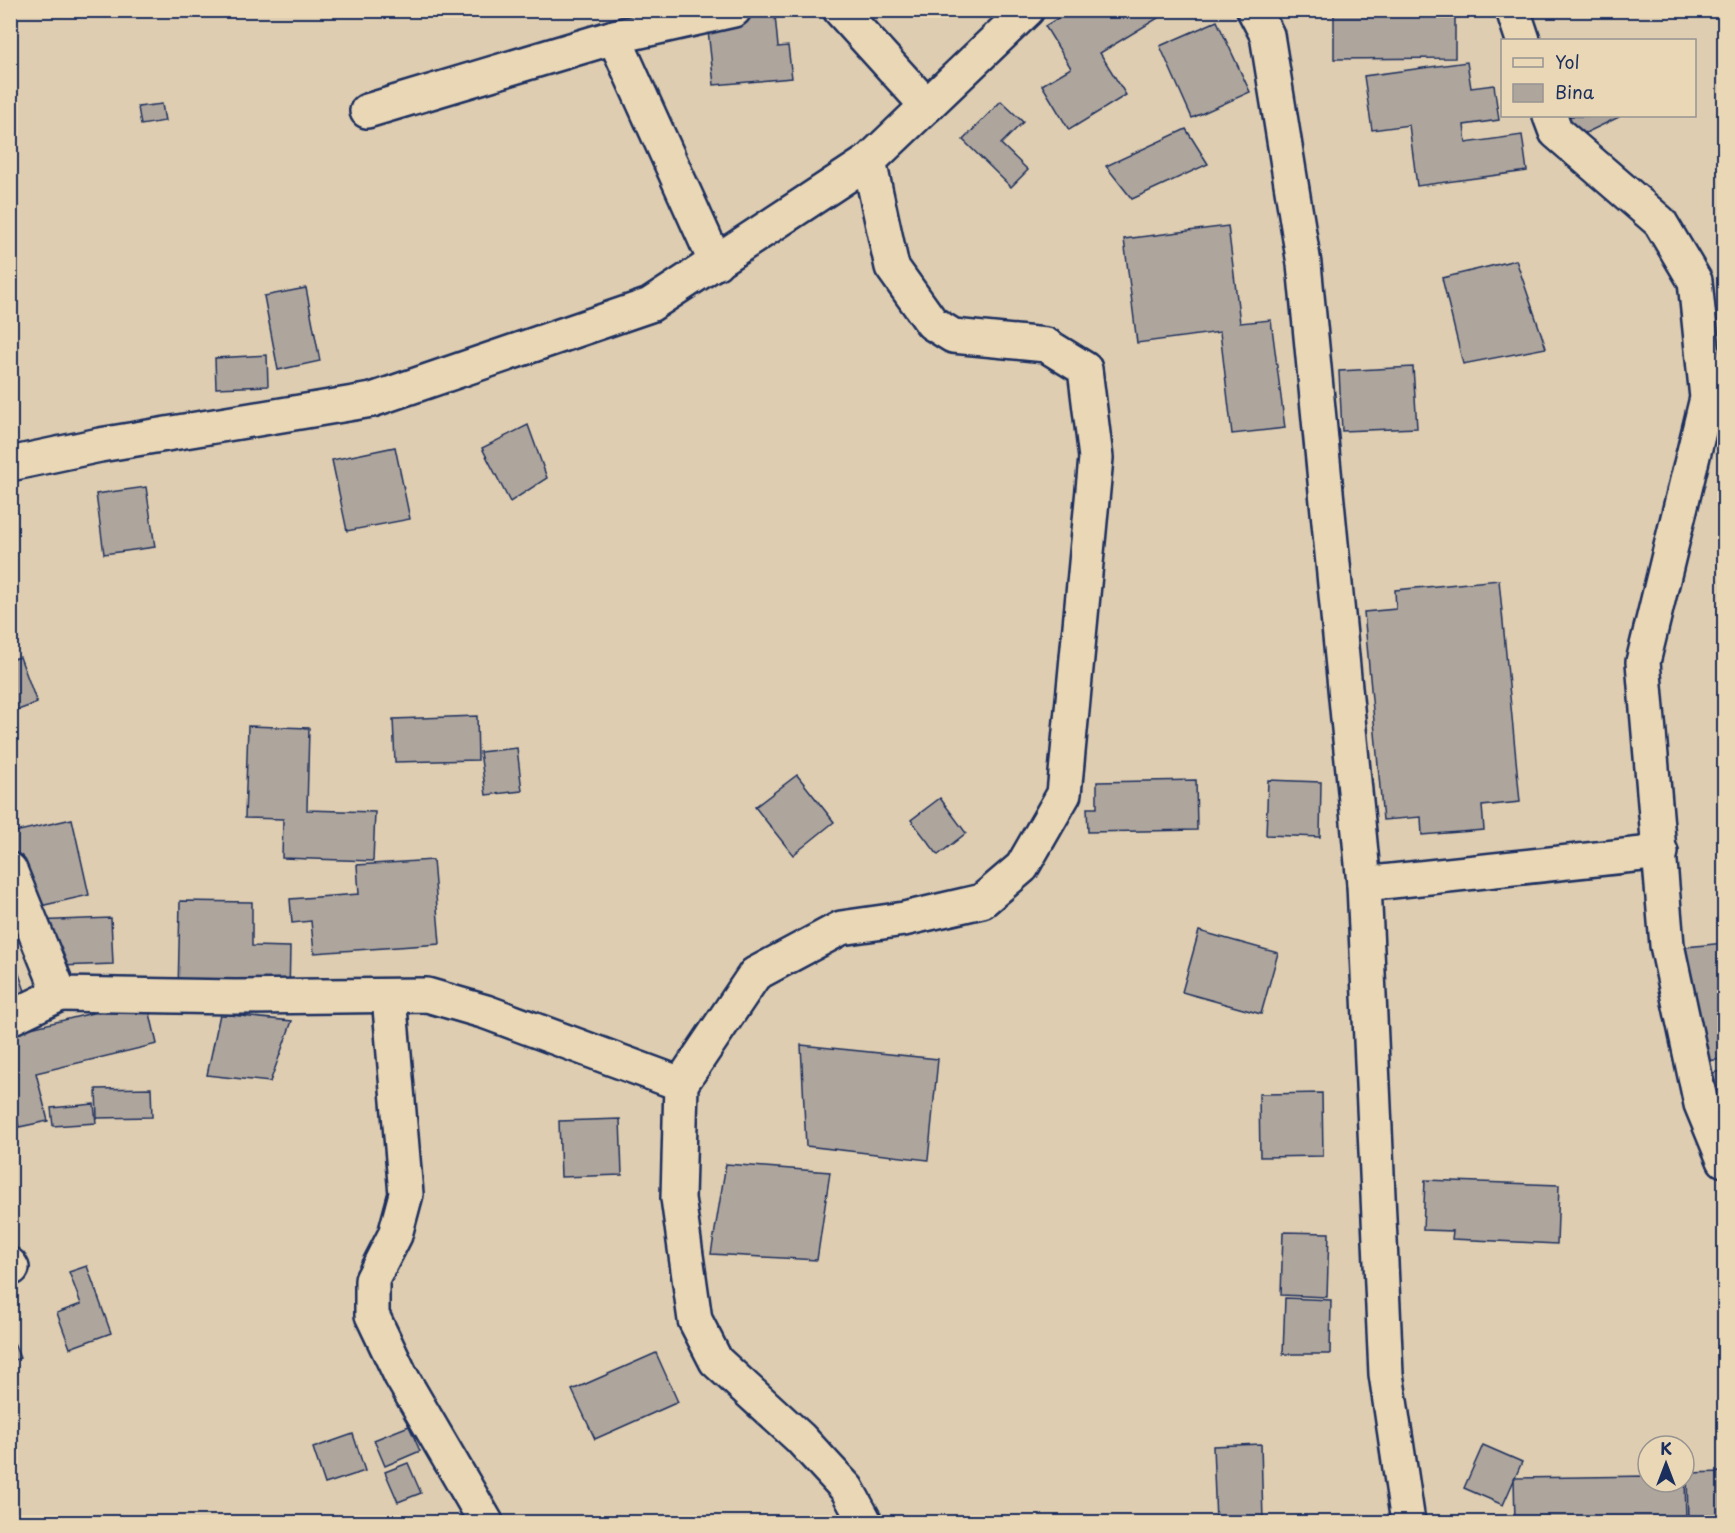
<svg xmlns="http://www.w3.org/2000/svg" width="1735" height="1533" font-family="'Playpen Sans',sans-serif">
<rect width="100%" height="100%" fill="#decdb0"/>
<filter id="ink" filterUnits="userSpaceOnUse"><feTurbulence type="fractalNoise" baseFrequency=".0167" numOctaves="2"/><feDisplacementMap in="SourceGraphic" scale="12" xChannelSelector="R" yChannelSelector="G"/><feConvolveMatrix kernelMatrix="1 2 1 2 8 2 1 2 1" color-interpolation-filters="sRGB"/></filter>
<g filter="url(#ink)">
<g fill="#aea59c" stroke="#1b2f5e" stroke-width="1.5">
<polygon points="1071,10 1154,10 1158,18 1100,53 1126,95 1069,130 1042,85 1071,68 1045,26"/>
<polygon points="1334,10 1455,10 1455,58 1334,59"/>
<polygon points="775,15 778,47 788,46 792,78 714,85 707,21"/>
<polygon points="1217,21 1250,92 1192,118 1160,46"/>
<polygon points="1467,62 1471,88 1494,85 1499,120 1464,125 1466,143 1522,135 1527,171 1417,186 1409,125 1372,130 1364,76"/>
<polygon points="1001,101 1023,122 1001,144 1028,170 1011,187 963,140"/>
<polygon points="162,104 165,121 141,125 138,107"/>
<polygon points="1561,116 1619,116 1619,117 1573,139"/>
<polygon points="1186,129 1208,164 1132,199 1106,166"/>
<polygon points="1228,226 1240,323 1271,320 1285,428 1232,434 1220,332 1137,343 1124,239"/>
<polygon points="1516,260 1546,348 1463,364 1442,278"/>
<polygon points="306,288 320,361 278,370 264,296"/>
<polygon points="267,355 268,386 216,388 215,358"/>
<polygon points="1413,367 1417,428 1342,431 1339,371"/>
<polygon points="528,425 547,478 510,502 482,448"/>
<polygon points="395,447 410,519 347,531 332,460"/>
<polygon points="146,487 155,547 104,554 96,494"/>
<polygon points="1499,580 1520,802 1482,806 1484,830 1422,835 1421,817 1383,820 1364,612 1396,609 1395,590"/>
<polygon points="20,657 37,703 10,713 10,660"/>
<polygon points="477,716 478,760 395,762 393,719"/>
<polygon points="248,726 309,728 307,810 375,812 373,861 282,858 283,819 245,818"/>
<polygon points="517,748 522,791 486,795 480,752"/>
<polygon points="797,775 834,822 793,855 755,807"/>
<polygon points="1196,780 1197,830 1088,832 1087,808 1097,808 1097,782"/>
<polygon points="1268,780 1321,782 1320,837 1266,835"/>
<polygon points="940,798 966,833 938,855 911,820"/>
<polygon points="72,819 89,895 27,909 10,833"/>
<polygon points="433,860 440,944 314,953 311,921 292,923 290,899 359,894 357,865"/>
<polygon points="180,901 252,902 252,946 290,947 289,996 178,994"/>
<polygon points="111,918 113,964 33,967 32,921"/>
<polygon points="1199,931 1278,953 1261,1014 1182,992"/>
<polygon points="1724,943 1724,1059 1697,1062 1686,947"/>
<polygon points="10,949 34,1016 10,1024"/>
<polygon points="147,1000 157,1044 36,1073 48,1121 19,1127 13,1103 10,1104 10,1033"/>
<polygon points="220,1014 292,1021 270,1082 207,1075"/>
<polygon points="801,1045 938,1059 928,1160 806,1146"/>
<polygon points="1724,1070 1724,1119 1713,1073"/>
<polygon points="151,1088 152,1117 97,1118 96,1089"/>
<polygon points="1322,1093 1323,1156 1260,1157 1259,1094"/>
<polygon points="94,1104 96,1123 53,1126 51,1108"/>
<polygon points="620,1119 622,1175 561,1177 559,1121"/>
<polygon points="726,1164 830,1172 817,1260 711,1254"/>
<polygon points="1425,1180 1559,1185 1557,1244 1452,1239 1453,1231 1423,1230"/>
<polygon points="1283,1232 1329,1233 1327,1297 1281,1295"/>
<polygon points="87,1266 111,1333 70,1348 57,1313 81,1304 69,1272"/>
<polygon points="1285,1298 1331,1300 1330,1354 1283,1354"/>
<polygon points="10,1334 20,1358 10,1362"/>
<polygon points="656,1353 678,1402 595,1439 572,1390"/>
<polygon points="409,1426 420,1451 385,1466 374,1440"/>
<polygon points="353,1434 365,1471 325,1484 313,1448"/>
<polygon points="1261,1444 1263,1522 1216,1522 1213,1446"/>
<polygon points="1483,1445 1522,1462 1503,1505 1464,1488"/>
<polygon points="408,1463 421,1493 398,1502 385,1472"/>
<polygon points="1724,1472 1724,1522 1688,1522 1687,1473"/>
<polygon points="1685,1475 1686,1522 1515,1522 1514,1478 1648,1476 1648,1482 1684,1482"/>
</g>
<g fill="none" stroke-linecap="round" stroke-linejoin="round">
<g stroke="#1b2f5e" stroke-width="38">
<g id="minor">
<polyline points="840,10 927,106"/>
<polyline points="1513,10 1523,40"/>
<polyline points="614,37 734,10"/>
<polyline points="367,111 614,37 716,263"/>
<polyline points="1550,116 1556,132 1660,222 1695,281 1707,398 1643,662 1667,945 1701,1104 1724,1160"/>
<polyline points="10,464 100,445 372,400 650,305 869,161 1027,10"/>
<polyline points="10,870 60,994 235,997 427,995 486,1012 681,1084"/>
<polyline points="1364,884 1661,852"/>
<polyline points="389,996 406,1194 395,1235 372,1280 372,1315 401,1376 486,1522"/>
<polyline points="10,1018 60,994"/>
<polyline points="10,1265 12,1268"/>
<polyline points="865,1522 847,1489 800,1438 716,1361 695,1320 678,1198 681,1084 755,974 841,928 904,919 982,901 1022,867 1064,794 1096,458 1085,369 1046,345 953,336 932,323 892,267 869,161"/>
</g>
</g>
<g stroke="#1b2f5e" stroke-width="38">
<polyline id="major" points="1254,10 1267,35 1304,264 1364,884 1386,1374 1408,1522"/>
</g>
<use href="#minor" stroke="#ead7b5" stroke-width="33"/>
<use href="#major" stroke="#ead7b5" stroke-width="33"/>
</g>
</g>
<rect width="1735" height="1533" fill="none" stroke="#ead7b5" stroke-width="36"/>
<rect x="18" y="18" width="1699" height="1497" fill="none" stroke="#1b2f5e" stroke-width="2" filter="url(#ink)"/>
<rect x="1501" y="39" width="195" height="78" fill="#ead7b5" stroke="#979492" stroke-width="1.5"/>
<rect x="1513" y="58" width="30" height="9" fill="#ead7b5" stroke="#979492" stroke-width="1.5"/>
<text x="1555" y="69" font-size="18" fill="#1b2f5e">Yol</text>
<rect x="1513" y="84" width="30" height="18" fill="#aea59c" stroke="#979492" stroke-width="1.5"/>
<text x="1555" y="99" font-size="18" fill="#1b2f5e">Bina</text>
<g transform="translate(1666 1464)"><circle r="28" fill="#ead7b5" stroke="#979492" stroke-width="1.5"/>
<path d="M0-4.5L10 22L0 15L-10 22Z" fill="#1b2f5e"/>
<text y="-9" font-size="16" font-weight="bold" text-anchor="middle" fill="#1b2f5e">K</text>
</g>
</svg>
